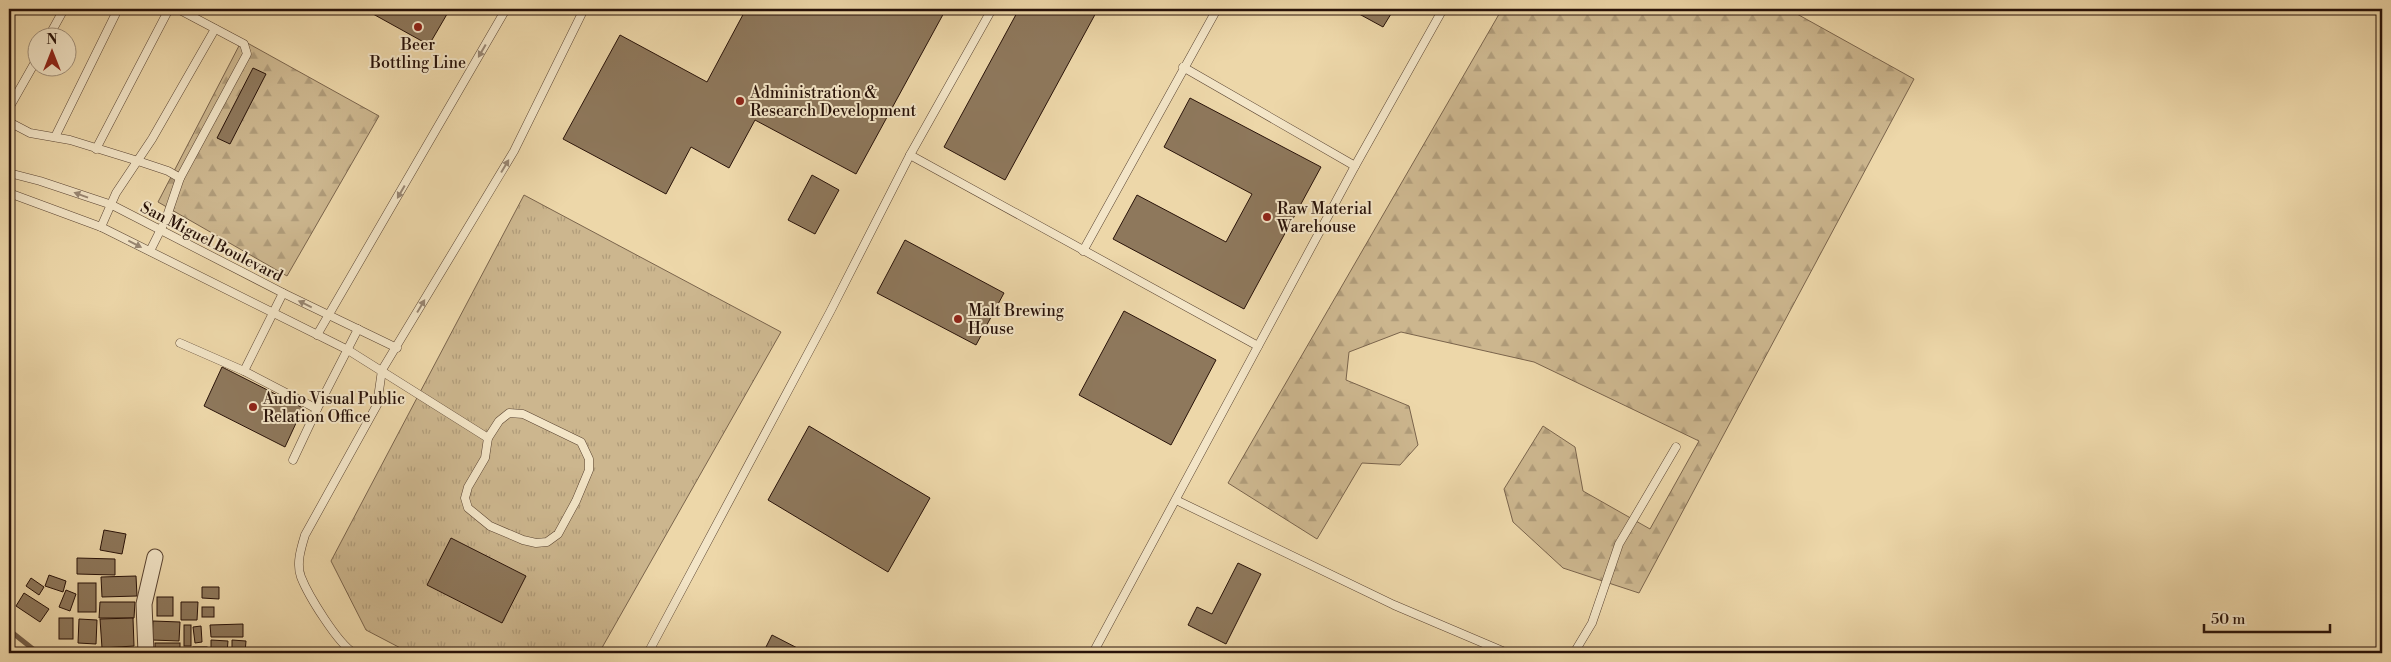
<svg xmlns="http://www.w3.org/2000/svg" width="2391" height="662" font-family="'Libre Bodoni',serif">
<defs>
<pattern id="grass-tufts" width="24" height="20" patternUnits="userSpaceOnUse" patternTransform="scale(1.25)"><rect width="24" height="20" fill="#ccb68e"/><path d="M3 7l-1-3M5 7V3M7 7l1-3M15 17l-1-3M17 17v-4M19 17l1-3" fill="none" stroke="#af9b79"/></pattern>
<pattern id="forest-firs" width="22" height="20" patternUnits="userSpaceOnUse" patternTransform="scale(1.25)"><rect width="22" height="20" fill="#ccb68e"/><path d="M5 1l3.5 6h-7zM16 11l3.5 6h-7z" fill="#af9b79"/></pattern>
</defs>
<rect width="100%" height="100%" fill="#edd7a9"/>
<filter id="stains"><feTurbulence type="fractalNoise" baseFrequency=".004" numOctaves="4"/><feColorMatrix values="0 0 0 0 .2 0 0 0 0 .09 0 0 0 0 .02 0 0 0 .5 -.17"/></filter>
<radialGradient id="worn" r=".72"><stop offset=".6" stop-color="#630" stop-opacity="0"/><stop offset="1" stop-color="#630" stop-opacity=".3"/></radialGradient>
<polygon fill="url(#grass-tufts)" stroke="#7a644c" points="524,195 781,332 599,653 410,653 366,630 331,561"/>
<g fill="url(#forest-firs)" stroke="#7a644c">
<polygon points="1502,9 1788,9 1914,79 1639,593 1563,568 1513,522 1504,489 1543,426 1575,447 1583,491 1650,529 1699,441 1534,362 1401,332 1349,352 1346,380 1409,406 1418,445 1400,465 1362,463 1317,539 1228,483"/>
<polygon points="242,40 379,116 287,276 158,202"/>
</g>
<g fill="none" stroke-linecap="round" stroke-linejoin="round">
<polyline stroke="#766049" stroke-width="5" points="9,630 38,653"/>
</g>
<g fill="#8e785c" stroke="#281209">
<polygon points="364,9 450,9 429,45"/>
<polygon points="746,9 946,9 856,174 755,120 729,168 691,147 666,194 563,139 620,35 707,82"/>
<polygon points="1019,9 1098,9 1005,180 944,147"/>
<polygon points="1350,9 1394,9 1383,27"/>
<polygon points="253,68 266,74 230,144 217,138"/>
<polygon points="1190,98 1321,167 1244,309 1113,239 1137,195 1226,242 1252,194 1164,147"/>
<polygon points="812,175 839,190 815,234 788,220"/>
<polygon points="905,240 1004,293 976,345 877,293"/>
<polygon points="1124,311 1216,360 1171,445 1079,395"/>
<polygon points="222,367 303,408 285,447 204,406"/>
<polygon points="809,426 930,498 888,572 768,500"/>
<polygon points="104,530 126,534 122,554 100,550"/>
<polygon points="451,538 526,576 502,623 427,585"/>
<polygon points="77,558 115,559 115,575 77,574"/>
<polygon points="1238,563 1261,574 1226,644 1188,625 1197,607 1212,614"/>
<polygon points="49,575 66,581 63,592 45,586"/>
<polygon points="136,576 137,596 102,597 101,577"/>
<polygon points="31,578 44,587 39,595 26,586"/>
<rect x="78" y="583" width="18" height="29"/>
<polygon points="202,587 219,587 219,599 202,598"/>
<polygon points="66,590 76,594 70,611 59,607"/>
<polygon points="24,593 49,609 40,622 16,606"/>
<rect x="157" y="597" width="16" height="19"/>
<polygon points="100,602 135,602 134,618 99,618"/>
<polygon points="181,602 198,602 197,620 181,620"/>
<rect x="202" y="607" width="12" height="10"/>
<rect x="59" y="618" width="14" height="21"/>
<polygon points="133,618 134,646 102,648 100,619"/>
<polygon points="79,619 97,620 96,644 78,643"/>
<polygon points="153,621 180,622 179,641 152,640"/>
<polygon points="243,624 243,637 211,637 210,625"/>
<rect x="184" y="625" width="7" height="21"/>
<polygon points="201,626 202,642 195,643 193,627"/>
<polygon points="772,635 807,653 763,653"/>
<polygon points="211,640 228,641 227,653 211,653"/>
<polygon points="232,640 246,641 245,653 232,653"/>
<rect x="155" y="643" width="25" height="10"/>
<rect x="193" y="647" width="14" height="6"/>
</g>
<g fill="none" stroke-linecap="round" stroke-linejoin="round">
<g stroke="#594331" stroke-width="9">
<g id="lane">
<polyline points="48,38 64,9"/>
<polyline points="1183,67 1355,166"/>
<polyline points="9,108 38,57"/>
<polyline points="9,122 30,133 70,140 138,161 168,171 180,178 247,54 244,44 178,9"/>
<polyline points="55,137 118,9"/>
<polyline points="96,149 169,9"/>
<polyline points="910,155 1258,346"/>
<polyline points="9,173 40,181 112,205 283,293 397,348"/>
<polyline points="9,193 101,227 348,350 488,438"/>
<polyline points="101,227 116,193 152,139 215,29"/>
<polyline points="150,251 166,219 180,178"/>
<polyline points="1083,251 1217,9"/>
<polyline points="317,335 506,9"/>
<polyline points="180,343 244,371 317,409 293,460"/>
<polyline points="244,371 283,293"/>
<polyline points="317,409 358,329"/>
<polygon points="509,413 523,414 581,442 589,459 589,470 576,501 558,534 547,542 536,543 523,540 490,526 468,508 465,498 468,487 485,458 488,438 499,421"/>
<polyline points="1176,500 1394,605 1507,653"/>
<path d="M 354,653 C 338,644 308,595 301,577 C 296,564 301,548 305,535 L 377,405 L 382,370 L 514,151 L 584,9"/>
<polyline points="648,653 830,312 910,155 992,9"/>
<polyline points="1093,653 1355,166 1443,9"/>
<polyline points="1574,653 1592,623 1619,544 1676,447"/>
</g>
</g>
<g stroke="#594331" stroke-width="17">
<polyline id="street" points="146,653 144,604 155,557"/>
</g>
<use href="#lane" stroke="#f3e5c7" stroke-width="8"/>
<use href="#street" stroke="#f3e5c7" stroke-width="15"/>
</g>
<defs><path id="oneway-solid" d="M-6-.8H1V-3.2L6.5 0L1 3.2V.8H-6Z" transform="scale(1.25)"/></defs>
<g fill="#988672">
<use href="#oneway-solid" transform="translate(482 51) rotate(120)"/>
<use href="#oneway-solid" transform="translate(505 166) rotate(-59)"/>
<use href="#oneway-solid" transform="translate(401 192) rotate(120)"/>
<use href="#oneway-solid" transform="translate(81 195) rotate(-160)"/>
<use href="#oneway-solid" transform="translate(135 244) rotate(27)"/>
<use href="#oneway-solid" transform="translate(305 304) rotate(-154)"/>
<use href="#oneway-solid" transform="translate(421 306) rotate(-59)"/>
</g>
<g fill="#8f2418" stroke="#f3e5c7" stroke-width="2">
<circle cx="418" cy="27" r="5"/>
<circle cx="740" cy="101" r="5"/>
<circle cx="1267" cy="217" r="5"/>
<circle cx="958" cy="319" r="5"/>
<circle cx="253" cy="407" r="5"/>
</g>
<g text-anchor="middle" stroke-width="4" stroke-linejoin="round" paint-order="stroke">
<g font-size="16" fill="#281209" stroke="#f3e5c7" text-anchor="start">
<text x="418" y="50" text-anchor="middle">Beer<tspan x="418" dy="18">Bottling Line</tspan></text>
<text x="750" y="98">Administration &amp;<tspan x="750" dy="18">Research Development</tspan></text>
<text x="1277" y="214">Raw Material<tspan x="1277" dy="18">Warehouse</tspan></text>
<text x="968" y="316">Malt Brewing<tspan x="968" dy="18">House</tspan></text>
<text x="263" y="404">Audio Visual Public<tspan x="263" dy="18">Relation Office</tspan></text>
</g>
<g font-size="16" fill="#281209" stroke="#f3e5c7">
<text transform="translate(212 241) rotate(27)" y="6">San Miguel Boulevard</text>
</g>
</g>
<rect width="2391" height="662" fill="none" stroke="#edd7a9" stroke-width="30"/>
<rect x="10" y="10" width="2371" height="642" fill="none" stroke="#281209" stroke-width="2.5"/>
<rect x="15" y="15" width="2361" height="632" fill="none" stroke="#281209"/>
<g transform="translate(52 52)"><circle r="24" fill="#f3e5c7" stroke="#a2917b"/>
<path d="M0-4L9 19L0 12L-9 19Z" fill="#8f2418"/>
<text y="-8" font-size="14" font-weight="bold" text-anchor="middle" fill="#281209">N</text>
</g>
<path d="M2204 624v8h126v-8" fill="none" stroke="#281209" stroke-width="2.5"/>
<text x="2211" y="624" font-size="15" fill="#281209" stroke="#f3e5c7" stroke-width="4" paint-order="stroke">50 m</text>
<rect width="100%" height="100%" filter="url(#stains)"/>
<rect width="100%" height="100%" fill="url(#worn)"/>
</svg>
